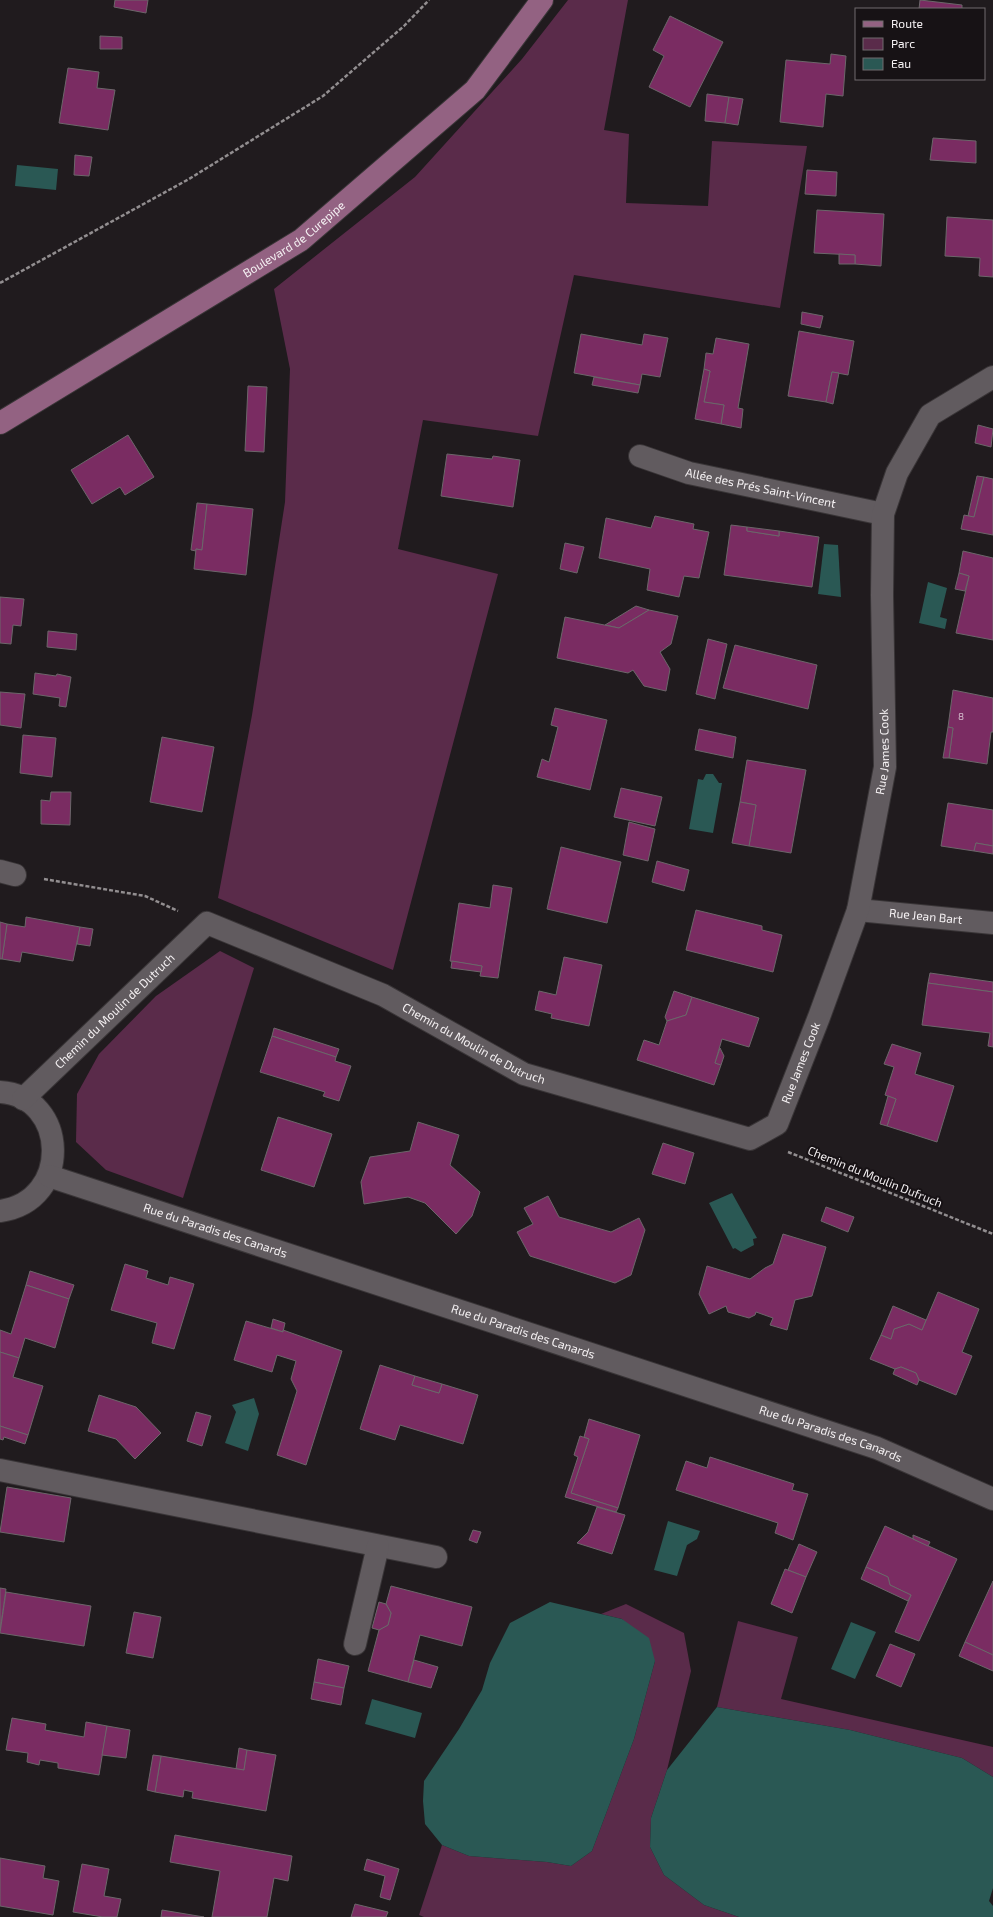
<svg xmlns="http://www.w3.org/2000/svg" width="993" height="1917" font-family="'Exo 2',sans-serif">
<rect width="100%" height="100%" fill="#201b1e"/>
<g fill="#5a2b4a">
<polygon points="568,0 628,0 604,130 629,134 626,203 708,206 712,141 807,146 780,308 574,275 538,436 423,420 398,549 498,574 393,970 218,898 252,715 285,502 290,369 274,289 415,177 522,59"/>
<polygon points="220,951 254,968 183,1198 106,1170 76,1142 77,1094 99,1054 156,996"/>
<polygon points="626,1604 684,1633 691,1671 667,1770 651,1818 650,1847 664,1875 704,1905 739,1917 424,1917 419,1915 442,1845 469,1856 547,1862 571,1866 592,1851 634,1739 655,1661 622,1619 601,1614"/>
<polygon points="738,1621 798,1637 781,1699 993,1747 993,1777 962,1758 850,1730 717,1707"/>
</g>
<g fill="#2a5854">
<polygon points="17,165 58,169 56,190 15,186"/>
<polygon points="824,544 838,545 841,597 818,594"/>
<polygon points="928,582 947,588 940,617 947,619 945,629 919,623"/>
<polygon points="706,774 713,774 719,783 722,783 713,833 689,829 698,779 703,780"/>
<polygon points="732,1193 757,1238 753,1239 754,1245 741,1252 735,1248 733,1249 709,1203"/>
<polygon points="254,1398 259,1414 248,1451 225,1443 236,1412 232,1405"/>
<polygon points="668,1521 700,1531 697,1539 687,1545 677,1576 654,1570"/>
<polygon points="550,1602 622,1619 649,1638 655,1661 634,1739 592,1851 571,1866 547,1862 469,1856 442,1845 425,1824 423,1801 424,1781 459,1729 482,1690 490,1663 510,1623"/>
<polygon points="851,1622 876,1632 855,1679 831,1669"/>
<polygon points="372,1699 422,1713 415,1738 365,1724"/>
<polygon points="717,1707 850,1730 962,1758 993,1777 993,1888 989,1901 993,1906 993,1917 739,1917 704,1905 664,1875 650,1847 651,1818 667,1770"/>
</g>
<g fill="#7a2c62" stroke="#6c666a">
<polygon points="115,0 148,0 146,13 114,7"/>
<polygon points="920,0 962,5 962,9 919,9"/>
<polygon points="670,16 723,42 690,107 649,87 664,56 653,50"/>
<polygon points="100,36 122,37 122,49 100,49"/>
<polygon points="831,54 846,56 843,96 826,94 823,127 780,122 786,60 830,64"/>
<polygon points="68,68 99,72 97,88 115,90 108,130 59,123"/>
<polygon points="707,94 729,97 725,123 705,121"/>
<polygon points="729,97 743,99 738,125 725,123"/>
<polygon points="933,138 976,141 976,163 930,160"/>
<polygon points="75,155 92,157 89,176 74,175"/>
<polygon points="807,170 837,172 836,196 805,194"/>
<polygon points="817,210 884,214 881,266 855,264 855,255 814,253"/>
<polygon points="947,217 993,220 993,277 979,276 980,258 945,256"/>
<polygon points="839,254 855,255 855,264 839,264"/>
<polygon points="802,312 823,316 820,328 801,324"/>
<polygon points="799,331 854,341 848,375 832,372 826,402 788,396"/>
<polygon points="581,334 642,345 644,334 668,338 660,377 642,374 640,385 574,373"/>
<polygon points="716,338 749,344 738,408 743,409 741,428 721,424 724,405 704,402 710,371 704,369 706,353 713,354"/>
<polygon points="704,369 710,371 704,402 724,405 721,424 695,419"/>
<polygon points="832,372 839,373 833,404 826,402"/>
<polygon points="594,377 640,385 638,393 592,385"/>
<polygon points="248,386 267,387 264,452 245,451"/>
<polygon points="978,425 993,429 991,447 975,443"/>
<polygon points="128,435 154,477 125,495 120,487 92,504 71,470"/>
<polygon points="447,454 492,459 493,456 520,460 513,507 441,496"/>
<polygon points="977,476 984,477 974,517 968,516"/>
<polygon points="984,477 993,479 993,535 961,529 964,515 974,517"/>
<polygon points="197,503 207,504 202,550 196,549 196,551 191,550"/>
<polygon points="207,504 253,509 246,575 194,569 196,549 202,550"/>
<polygon points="655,516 694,524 693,529 709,532 699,578 684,576 679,597 647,590 650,569 599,558 606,518 651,528"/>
<polygon points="731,525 747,527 747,531 779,536 779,531 819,537 812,587 724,575"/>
<polygon points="747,527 779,531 779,536 747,531"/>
<polygon points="565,543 584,547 577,573 560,569"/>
<polygon points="963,551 993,558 993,640 956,633 969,576 959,573"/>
<polygon points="959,573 969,576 965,591 955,589"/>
<polygon points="0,597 24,599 21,626 13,625 11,644 0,643"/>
<polygon points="636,606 649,610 619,628 605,625"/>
<polygon points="649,610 678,616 671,644 660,652 670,669 666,691 644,686 633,670 628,673 557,658 565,617 619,628"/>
<polygon points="48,631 77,634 76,650 47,647"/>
<polygon points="708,639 727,644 715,699 696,694"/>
<polygon points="735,645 817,665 808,709 723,688"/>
<polygon points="35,673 56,676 57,674 71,677 66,707 59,706 60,698 33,694"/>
<polygon points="953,690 993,698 993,732 991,732 987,764 949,758 953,728 948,727"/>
<polygon points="0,692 25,694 21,728 0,725"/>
<polygon points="555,708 607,720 590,790 537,777 542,759 549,762 558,727 551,725"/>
<polygon points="948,727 953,728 949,758 943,758"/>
<polygon points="699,729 736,737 733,758 695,750"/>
<polygon points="23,735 56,738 52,777 20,773"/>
<polygon points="162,737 214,747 202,812 150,802"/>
<polygon points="747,760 806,770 791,853 749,846 756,805 740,802"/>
<polygon points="621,788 662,797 655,826 614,817"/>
<polygon points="51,792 71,792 70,825 41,824 41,800 50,801"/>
<polygon points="740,802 756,805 749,846 732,843"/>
<polygon points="948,803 993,810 993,846 976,843 974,851 941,846"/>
<polygon points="629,822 655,829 648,861 623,855"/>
<polygon points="976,843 993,846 993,854 974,851"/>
<polygon points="561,847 621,862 607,923 547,909"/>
<polygon points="657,861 689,870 684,891 652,882"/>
<polygon points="493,885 512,888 498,978 480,976 482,966 450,961 459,903 490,908"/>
<polygon points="696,910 762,926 762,930 782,935 773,972 686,950"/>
<polygon points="26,917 80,927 73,961 22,952 20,962 2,959 7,924 25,927"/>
<polygon points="0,922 7,924 2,959 0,959"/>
<polygon points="80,927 93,929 90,946 77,944"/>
<polygon points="564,957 602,965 589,1026 551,1018 552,1014 535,1010 539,991 556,995"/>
<polygon points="452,961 482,966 481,972 451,968"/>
<polygon points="930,973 993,982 993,992 928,983"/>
<polygon points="928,983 993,992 993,1047 988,1046 990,1033 922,1025"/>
<polygon points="674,991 692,997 686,1015 667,1021 665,1017"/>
<polygon points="692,997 759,1018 749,1047 722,1039 715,1063 721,1065 714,1085 637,1060 644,1040 659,1045 667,1021 686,1015"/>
<polygon points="274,1028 339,1049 336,1057 272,1036"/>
<polygon points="272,1036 336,1057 335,1061 351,1066 339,1101 323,1096 325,1092 260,1072"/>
<polygon points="892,1044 921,1053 915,1074 954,1086 937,1142 887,1126 896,1099 885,1095 894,1067 884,1064"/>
<polygon points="720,1048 724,1056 721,1065 715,1063"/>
<polygon points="888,1096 896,1099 887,1126 880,1124"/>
<polygon points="278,1117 332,1134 314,1187 261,1170"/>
<polygon points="418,1122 459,1135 450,1165 480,1192 472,1216 456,1234 425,1203 408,1197 364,1204 361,1182 370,1157 410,1151"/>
<polygon points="663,1143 694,1153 685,1184 652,1174"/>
<polygon points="548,1196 559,1217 611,1232 639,1218 645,1230 631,1275 615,1283 530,1256 517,1232 533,1224 524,1208"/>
<polygon points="826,1207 854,1217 848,1232 821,1221"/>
<polygon points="783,1234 826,1247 812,1296 795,1300 787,1330 770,1325 773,1318 756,1312 755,1315 749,1318 728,1312 726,1306 709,1314 699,1294 707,1266 750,1279 765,1268 773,1264"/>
<polygon points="125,1264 148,1271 146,1278 168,1285 170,1277 194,1284 174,1349 152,1343 157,1323 111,1310"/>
<polygon points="30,1271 74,1285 69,1299 26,1285"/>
<polygon points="26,1285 69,1299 55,1348 25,1338 19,1358 0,1352 0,1330 11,1334"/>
<polygon points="938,1292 979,1309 962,1352 972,1356 956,1395 919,1380 916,1373 901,1367 895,1369 870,1359 881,1335 891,1339 894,1329 909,1324 922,1330"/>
<polygon points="893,1306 926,1320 922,1330 909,1324 894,1329 891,1339 881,1335"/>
<polygon points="273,1319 285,1323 283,1332 271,1328"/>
<polygon points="246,1321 283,1332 283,1330 342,1351 306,1465 277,1455 297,1391 291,1379 296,1361 277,1355 272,1372 234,1360"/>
<polygon points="0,1352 19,1358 13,1377 43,1386 28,1435 0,1426"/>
<polygon points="380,1365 415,1376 412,1385 439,1393 442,1384 478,1395 463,1444 400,1425 395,1440 360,1429"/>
<polygon points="901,1367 916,1373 919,1380 917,1385 893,1374 895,1369"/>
<polygon points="415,1376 442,1384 439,1393 412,1385"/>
<polygon points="99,1395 136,1407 161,1433 135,1459 116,1439 88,1431"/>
<polygon points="196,1412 211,1416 202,1446 187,1441"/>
<polygon points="589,1419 640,1435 618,1508 571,1493 589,1439 584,1437"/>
<polygon points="0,1426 28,1435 25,1444 4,1437 3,1440 0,1439"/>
<polygon points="580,1436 589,1439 571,1493 618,1508 616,1512 565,1497 578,1457 574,1455"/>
<polygon points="710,1457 794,1484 792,1490 808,1494 793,1540 775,1533 778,1523 676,1490 686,1461 707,1468"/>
<polygon points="7,1487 71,1498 64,1542 0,1532"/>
<polygon points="597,1507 625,1515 612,1554 577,1543 588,1532"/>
<polygon points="885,1526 957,1559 919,1641 895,1632 911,1595 890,1585 888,1577 866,1567"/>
<polygon points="473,1530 481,1532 477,1543 469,1540"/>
<polygon points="913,1535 930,1542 928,1546 913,1539"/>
<polygon points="799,1544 817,1552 806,1577 788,1570"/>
<polygon points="866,1567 888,1577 890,1585 911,1595 908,1601 861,1579"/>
<polygon points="785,1569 806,1577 792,1613 771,1604"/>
<polygon points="993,1581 993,1655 965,1642"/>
<polygon points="391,1586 472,1607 462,1646 420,1635 408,1682 368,1671 379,1630 388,1625 391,1613 386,1604"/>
<polygon points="0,1588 6,1589 0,1631"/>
<polygon points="6,1592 91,1606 84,1646 0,1633"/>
<polygon points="379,1602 386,1604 391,1613 388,1625 379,1630 372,1628"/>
<polygon points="134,1612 161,1617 153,1658 126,1653"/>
<polygon points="965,1642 993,1655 993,1671 959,1656"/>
<polygon points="890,1644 915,1654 901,1687 876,1676"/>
<polygon points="318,1659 349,1666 344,1688 314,1682"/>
<polygon points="414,1660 438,1667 431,1688 408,1682"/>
<polygon points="314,1682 344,1688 341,1705 311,1699"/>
<polygon points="12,1718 46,1724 45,1730 84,1737 86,1722 107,1726 99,1775 58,1768 58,1763 40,1760 39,1765 27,1762 28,1753 6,1750"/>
<polygon points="107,1726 130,1730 126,1758 102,1755"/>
<polygon points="239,1748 247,1750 244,1770 236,1769"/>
<polygon points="247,1750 276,1755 266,1811 192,1798 193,1792 184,1790 183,1797 155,1792 161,1756 244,1770"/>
<polygon points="153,1755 161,1756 155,1792 147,1790"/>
<polygon points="175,1835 292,1856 288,1881 274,1878 267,1917 212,1917 220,1871 170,1862"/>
<polygon points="0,1858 45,1866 43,1878 59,1881 53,1915 0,1906"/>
<polygon points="367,1859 399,1869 390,1900 380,1897 385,1876 364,1870"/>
<polygon points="82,1864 109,1869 104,1896 121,1899 117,1917 103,1917 73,1912"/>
<polygon points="355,1904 388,1912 386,1917 351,1917"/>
<polygon points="162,1910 204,1917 161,1917"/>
</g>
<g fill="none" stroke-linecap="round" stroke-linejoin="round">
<g stroke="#393537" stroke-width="24">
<g id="minor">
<path id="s1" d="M 640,456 L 689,473 L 883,514"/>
<polyline points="0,871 15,875"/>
<path id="s2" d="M 858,910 L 993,923"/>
<path d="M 0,1092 C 68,1096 73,1201 0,1211"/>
<path id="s3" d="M 23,1099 L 207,923 L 383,995 L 524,1074 L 750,1139 L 777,1124 L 819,1017 L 858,910 L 885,767 L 882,595 L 883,514 L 897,473 L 930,415 L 993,377"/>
<path id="s4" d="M 49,1176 L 877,1448 L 993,1499"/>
<polyline points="0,1470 436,1557"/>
<polyline points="355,1644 378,1546"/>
</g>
</g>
<g stroke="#393537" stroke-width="24">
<g id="major">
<path id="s5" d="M 0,423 L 301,240 L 475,90 L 542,0"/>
</g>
</g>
<g stroke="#928e90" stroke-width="2.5" stroke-dasharray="4 2" stroke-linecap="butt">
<polyline points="0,283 189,179 323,96 404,26 429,0"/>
<polyline points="44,879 145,896 178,911"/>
<polyline points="788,1152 993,1234"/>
</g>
<use href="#minor" stroke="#615b5f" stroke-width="22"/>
<use href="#major" stroke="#936282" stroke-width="22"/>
</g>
<g text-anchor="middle" stroke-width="4" stroke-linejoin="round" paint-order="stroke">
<g font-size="10" fill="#d6c0cf">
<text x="961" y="720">8</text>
</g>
<g font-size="12" fill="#f5f1f3" stroke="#171215">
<text dy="4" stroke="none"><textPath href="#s5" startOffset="347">Boulevard de Curepipe</textPath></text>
<text dy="4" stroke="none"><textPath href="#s1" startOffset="125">Allée des Prés Saint-Vincent</textPath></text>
<text dy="4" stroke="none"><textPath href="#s3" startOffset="1262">Rue James Cook</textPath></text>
<text dy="4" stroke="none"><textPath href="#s2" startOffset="68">Rue Jean Bart</textPath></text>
<text dy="4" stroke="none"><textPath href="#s3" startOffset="127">Chemin du Moulin de Dutruch</textPath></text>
<text dy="4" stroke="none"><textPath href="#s3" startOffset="548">Chemin du Moulin de Dutruch</textPath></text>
<text dy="4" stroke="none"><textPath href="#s3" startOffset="938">Rue James Cook</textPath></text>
<text transform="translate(875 1177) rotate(22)" y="4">Chemin du Moulin Dufruch</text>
<text dy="4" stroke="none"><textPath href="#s4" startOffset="175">Rue du Paradis des Canards</textPath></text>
<text dy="4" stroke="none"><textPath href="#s4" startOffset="499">Rue du Paradis des Canards</textPath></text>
<text dy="4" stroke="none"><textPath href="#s4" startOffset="823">Rue du Paradis des Canards</textPath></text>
</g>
</g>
<rect x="855" y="8" width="130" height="72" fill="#171215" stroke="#706b6e"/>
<rect x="863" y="21" width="20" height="6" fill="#936282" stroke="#706b6e"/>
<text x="891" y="28" font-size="12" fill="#f5f1f3">Route</text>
<rect x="863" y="38" width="20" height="12" fill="#5a2b4a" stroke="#706b6e"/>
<text x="891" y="48" font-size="12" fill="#f5f1f3">Parc</text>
<rect x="863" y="58" width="20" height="12" fill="#2a5854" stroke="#706b6e"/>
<text x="891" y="68" font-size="12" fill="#f5f1f3">Eau</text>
</svg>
